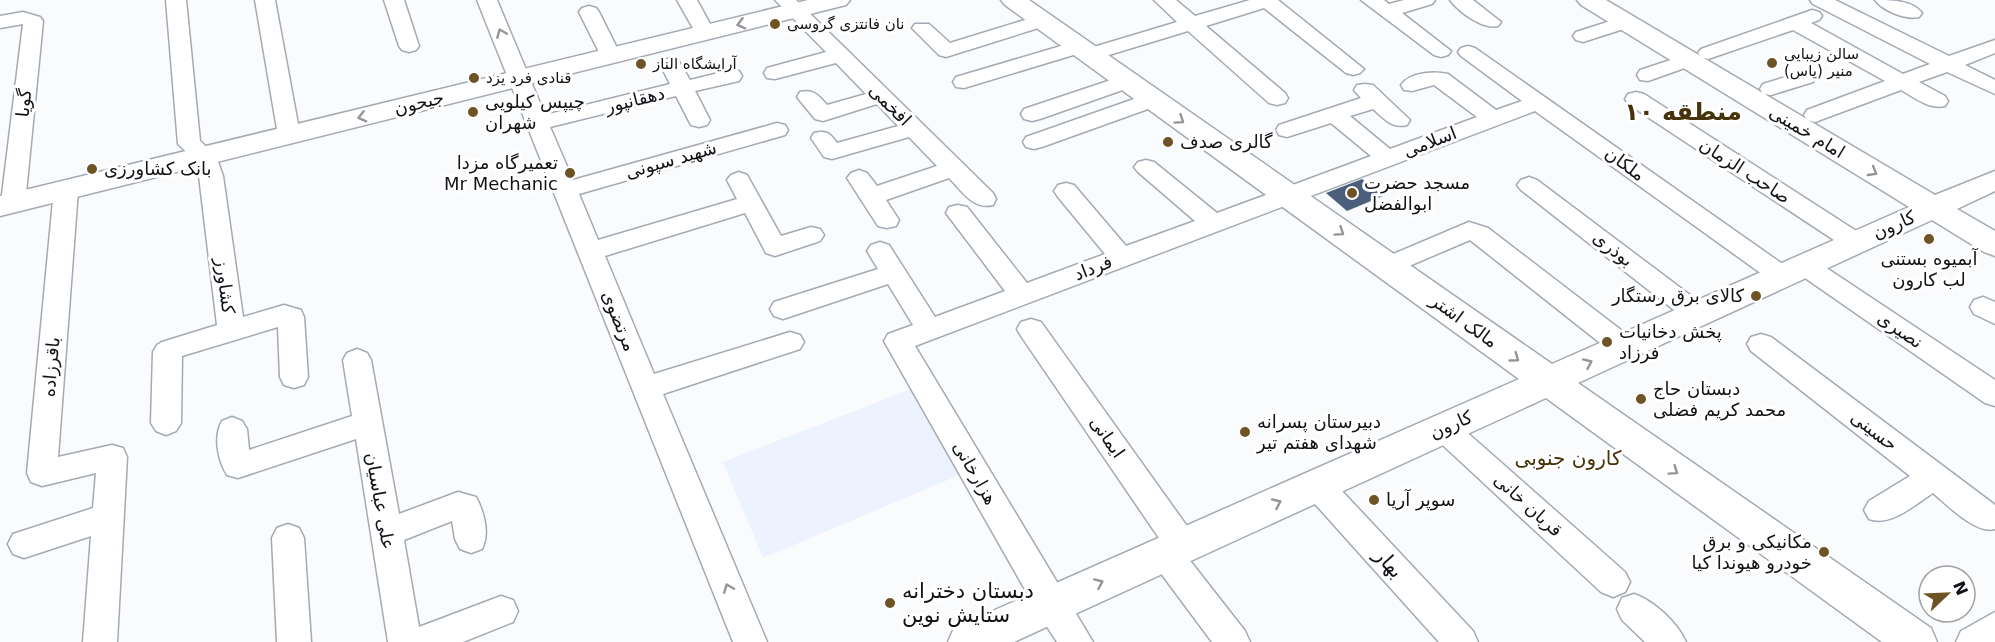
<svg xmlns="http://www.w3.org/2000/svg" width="1995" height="642" font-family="'DejaVu Sans',Vazirmatn,sans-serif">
<rect width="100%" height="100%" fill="#fafbfd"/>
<polygon fill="#edf3fe" points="911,389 962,474 763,558 723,462"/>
<polygon fill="#4b5e7c" points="1362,179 1383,196 1347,211 1326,193"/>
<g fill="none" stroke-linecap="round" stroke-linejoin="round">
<g stroke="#a3aab3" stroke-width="3">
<g id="minor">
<polygon points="166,0 186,0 200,141 216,156 223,176 243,317 284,305 301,310 304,317 308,377 304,385 294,388 284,385 280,377 278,327 182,356 181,423 176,431 166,435 156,431 151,423 153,352 157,345 162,342 217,325 199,176 194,159 178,144"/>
<polygon points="255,0 275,0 300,135 297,140 289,142 281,140 278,135"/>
<polygon points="384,0 404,0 419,46 416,50 409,52 402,50 399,46"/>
<polygon points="477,0 497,0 545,115 670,84 660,64 664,60 671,58 678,60 690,80 731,70 739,71 742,76 739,81 695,91 710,120 707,125 699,127 691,125 676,96 550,127 573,180 777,123 785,125 788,130 785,135 579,194 598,240 737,199 727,180 731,175 739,172 747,175 781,236 811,227 820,229 824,235 820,241 775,256 766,253 745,213 605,256 654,374 790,332 800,335 804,342 800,349 663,394 767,642 733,642"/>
<polygon points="677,0 697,0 715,33 712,37 698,37"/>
<path d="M 775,0 L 796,0 L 993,193 L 996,199 L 993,205 C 973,210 962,191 949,178 L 886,200 L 899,220 L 896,226 L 887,228 L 878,226 L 847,178 L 851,173 L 859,170 L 867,173 L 877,186 L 937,166 L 909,137 L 832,159 L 824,157 L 811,138 L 814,133 C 826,130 830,133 837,143 L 898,126 L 877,104 L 823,121 L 815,119 L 797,97 L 800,92 C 814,89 819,96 827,105 L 866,94 L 836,63 L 775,79 L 767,78 L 764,73 L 767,68 L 826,52 Z"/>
<polygon points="1154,0 1176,0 1195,16 1250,0 1278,0 1364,69 1360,73 1353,75 1346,73 1264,8 1206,26 1285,93 1288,98 1285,103 1277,105 1269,103 1188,31 1089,61 1082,59 1079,55 1080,53 964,88 956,87 953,82 956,77 1071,43 1078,41 1085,43 1088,47 1087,49 1177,22"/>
<polygon points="1361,0 1384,0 1389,4 1404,0 1435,0 1432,4 1402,13 1451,51 1448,55 1441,57 1434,55"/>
<path d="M 1450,0 L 1473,0 L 1501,22 L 1498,26 C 1483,30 1459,12 1450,0 Z"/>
<path d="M 1810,0 L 1835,0 L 1949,56 L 1995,40 L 1995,53 L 1965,65 L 1995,80 L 1995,94 L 1947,72 L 1919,82 L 1945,96 L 1948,101 L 1945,106 C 1929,110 1914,97 1901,90 L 1815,122 L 1807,120 L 1804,115 L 1807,110 L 1885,81 L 1793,30 L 1708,59 L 1701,57 L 1698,53 L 1701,49 L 1812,10 L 1819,12 L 1822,16 L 1819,20 L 1811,23 L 1903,74 L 1930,64 L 1813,4 Z"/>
<path d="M 1875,0 C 1891,0 1912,0 1922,13 L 1919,17 C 1906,20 1883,11 1875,0 Z"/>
<polygon points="589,6 596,8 599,12 621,56 618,60 611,62 604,60 601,56 579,12 582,8"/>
<polygon points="23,12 40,17 43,21 25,203 22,209 13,211 4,209 1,203 23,24 0,28 0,16"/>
<polygon points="1041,15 1048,17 1051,21 1048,25 946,57 939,55 912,28 915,24 929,24 950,43"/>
<polygon points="1626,16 1633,18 1636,22 1633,26 1583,42 1576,40 1573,36 1576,32"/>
<path d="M 1468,46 L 1475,48 L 1791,270 L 1795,276 L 1791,282 L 1782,285 L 1773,282 L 1535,111 L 915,346 L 1093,642 L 1057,642 L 1040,616 L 884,341 L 888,334 L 913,325 L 888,284 L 783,319 L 774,316 L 770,309 L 774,302 L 878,269 L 867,251 L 871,245 L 880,242 L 889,245 L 935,317 L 1005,291 L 946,213 L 949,207 L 958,205 L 967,207 L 1027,283 L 1105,254 L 1058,197 L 1054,191 L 1058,185 L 1066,183 L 1074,185 L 1126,246 L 1195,221 L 1138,172 L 1134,167 L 1138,162 L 1146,160 L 1154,162 L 1217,213 L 1371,156 L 1331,123 L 1287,137 L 1279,135 L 1276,130 L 1279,125 L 1361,98 L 1354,90 L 1357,85 L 1365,84 L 1373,85 L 1410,120 L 1407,125 C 1391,129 1384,118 1373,109 L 1350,116 L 1390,149 L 1477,117 L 1434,85 L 1412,91 L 1404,90 L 1401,85 C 1410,72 1434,71 1448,74 L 1496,110 L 1522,101 L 1461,56 L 1458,52 L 1461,48 Z"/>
<polygon points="1689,54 1696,56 1699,60 1696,64 1648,81 1640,80 1637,75 1640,70"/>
<polygon points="1805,71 1813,72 1816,77 1813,82 1771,95 1763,94 1760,89 1763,84"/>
<polygon points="1126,75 1134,76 1137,81 1134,86 1040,119 1032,121 1024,119 1021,114 1024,109"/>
<polygon points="1636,92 1644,94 1864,236 1868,242 1864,248 1855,251 1846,248 1628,104 1625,99 1628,94"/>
<polygon points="1151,93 1159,95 1162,100 1159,105 1042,147 1034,149 1026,147 1023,142 1026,137"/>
<polygon points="1529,177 1537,180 1706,307 1710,314 1706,321 1697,324 1688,321 1521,190 1517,185 1521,180"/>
<polygon points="66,182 74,185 78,190 58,457 112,445 123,448 127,457 117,642 83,642 91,536 24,558 13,554 8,544 13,534 93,508 96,473 42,486 31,482 27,473 54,190 58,185"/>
<polygon points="1469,222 1488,228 1634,340 1638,347 1634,354 1624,357 1614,354 1470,240 1388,275 1379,272 1375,266 1379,260"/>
<polygon points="1804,256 1813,259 1995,380 1995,406 1985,403 1795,271 1791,265 1795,259"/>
<polygon points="1983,297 1995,302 1995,324 1974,314 1970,307 1974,300"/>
<polygon points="1031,319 1041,322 1194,536 1199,546 1194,556 1188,558 1245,631 1250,642 1212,642 1154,564 1149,554 1154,544 1161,541 1021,336 1017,329 1021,322"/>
<path d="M 1761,334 L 1771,337 L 1995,505 L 1995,529 C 1977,535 1947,505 1933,493 C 1914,505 1891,527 1869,519 L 1864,510 L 1869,501 L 1910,476 L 1751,351 L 1747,344 L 1751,337 Z"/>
<path d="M 357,349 L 367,353 L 371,360 L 399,514 L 458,492 L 476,497 C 484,512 490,533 482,549 L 471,553 L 460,549 L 455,539 L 452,521 L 404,540 L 419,627 L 501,596 L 513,600 L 518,611 L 513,622 L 463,642 L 388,642 L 356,439 L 238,478 L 227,475 C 218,460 213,437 222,421 L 232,417 L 242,421 L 247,429 L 249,450 L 352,416 L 343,360 L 347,353 Z"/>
<polygon points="1443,416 1453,420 1625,572 1630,582 1625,592 1613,597 1601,592 1433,436 1428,428 1433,420"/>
<polygon points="1317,472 1328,476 1473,631 1478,642 1439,642 1306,494 1302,485 1306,476"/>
<polygon points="288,524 299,528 304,538 311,642 277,642 272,538 277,528"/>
<path d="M 1634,594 C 1654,601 1677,622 1686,642 L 1645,642 L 1622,620 L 1617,609 L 1622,598 Z"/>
<polygon points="1995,612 1995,642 1956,642 1961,631"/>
</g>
</g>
<g stroke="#a3aab3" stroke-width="3">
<g id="major">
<polygon points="808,0 850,0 846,5 0,216 0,196"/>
<polygon points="1001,0 1029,0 1552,364 1909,207 1581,5 1577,0 1606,0 1935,195 1995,171 1995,191 1957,209 1995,231 1995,256 1984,252 1932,220 1578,383 1931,628 1937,642 1882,642 1546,398 1014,642 948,642 954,628 1519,379 1005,5"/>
</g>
</g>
<use href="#minor" fill="#fff" fill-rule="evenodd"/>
<use href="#major" fill="#fff" fill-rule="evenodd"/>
</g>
<defs><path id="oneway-chevron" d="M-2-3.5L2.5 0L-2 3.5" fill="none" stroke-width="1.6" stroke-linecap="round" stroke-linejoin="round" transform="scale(1.5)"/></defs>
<g stroke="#949596">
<use href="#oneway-chevron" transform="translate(741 24) rotate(166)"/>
<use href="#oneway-chevron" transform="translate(501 33) rotate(-113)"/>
<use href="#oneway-chevron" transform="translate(362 117) rotate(166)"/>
<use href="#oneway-chevron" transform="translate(1180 120) rotate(35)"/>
<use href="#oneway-chevron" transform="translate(1873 172) rotate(31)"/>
<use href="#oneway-chevron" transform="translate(1340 232) rotate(35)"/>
<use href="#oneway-chevron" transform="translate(1515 358) rotate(36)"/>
<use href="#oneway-chevron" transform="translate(1588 363) rotate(-24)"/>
<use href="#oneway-chevron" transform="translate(1674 471) rotate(35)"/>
<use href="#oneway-chevron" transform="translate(1277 503) rotate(-24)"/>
<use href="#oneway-chevron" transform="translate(1099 583) rotate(-24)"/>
<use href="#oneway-chevron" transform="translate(728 588) rotate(-112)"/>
</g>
<g fill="#6e5325" stroke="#fff" stroke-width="2">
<circle cx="775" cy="24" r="6"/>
<circle cx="1772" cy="63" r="6"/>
<circle cx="641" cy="64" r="6"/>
<circle cx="474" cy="78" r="6"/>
<circle cx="473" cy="112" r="6"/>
<circle cx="1168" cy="142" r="6"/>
<circle cx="92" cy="169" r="6"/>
<circle cx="570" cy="173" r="6"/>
<circle cx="1352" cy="193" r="6"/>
<circle cx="1929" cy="239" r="6"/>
<circle cx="1756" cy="296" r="6"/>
<circle cx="1607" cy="342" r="6"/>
<circle cx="1641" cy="399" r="6"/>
<circle cx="1245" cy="432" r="6"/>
<circle cx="1374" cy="500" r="6"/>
<circle cx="1824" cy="552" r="6"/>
<circle cx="890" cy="603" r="6"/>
</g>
<g text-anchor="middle" stroke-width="6" stroke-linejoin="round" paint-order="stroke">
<g font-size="15" fill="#111316" stroke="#fff" text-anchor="start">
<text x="787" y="29">نان فانتزی گروسی</text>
<text x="1784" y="59">سالن زیبایی<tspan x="1784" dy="17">منیر (یاس)</tspan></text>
<text x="653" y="69">آرایشگاه الناز</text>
<text x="486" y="83">قنادی فرد یزد</text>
</g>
<g font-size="18" fill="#111316" stroke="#fff">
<text transform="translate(635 100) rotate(-14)" y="6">دهقانپور</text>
<text transform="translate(24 103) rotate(-84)" y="6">گویا</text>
<text transform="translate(419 103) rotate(-14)" y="6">جیحون</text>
<text transform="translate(890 105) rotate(45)" y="6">افخمی</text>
<text transform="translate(1807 132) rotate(31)" y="6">امام خمینی</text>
<text transform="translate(1430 142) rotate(-21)" y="6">اسلامی</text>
<text transform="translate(671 160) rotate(-16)" y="6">شهید سپونی</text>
<text transform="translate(1625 164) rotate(36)" y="6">ملکان</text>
<text transform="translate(1745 171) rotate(33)" y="6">صاحب الزمان</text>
<text transform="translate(1894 225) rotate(-24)" y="6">کارون</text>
<text transform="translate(1613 249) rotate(38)" y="6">بوذری</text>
<text transform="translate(1093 268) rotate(-21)" y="6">فرداد</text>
<text transform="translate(225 286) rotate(83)" y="6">کشاورز</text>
<text transform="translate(619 321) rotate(68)" y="6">مرتضوی</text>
<text transform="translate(1464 321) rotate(36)" y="6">مالک اشتر</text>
<text transform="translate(1900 330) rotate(34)" y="6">نصیری</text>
<text transform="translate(51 367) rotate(-85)" y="6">باقرزاده</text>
<text transform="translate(1451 425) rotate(-24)" y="6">کارون</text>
<text transform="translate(1874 431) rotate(37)" y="6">حسینی</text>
<text transform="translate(1107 437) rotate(55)" y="6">ایمانی</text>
<text transform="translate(975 473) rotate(60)" y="6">هزارخانی</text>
<text transform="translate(380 501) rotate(80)" y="6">علی عباسیان</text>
<text transform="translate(1528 505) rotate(42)" y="6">قربان خانی</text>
</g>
<g font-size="18" fill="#111316" stroke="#fff" text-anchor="start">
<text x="485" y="108">چیپس کیلویی<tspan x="485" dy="21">شهران</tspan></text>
<text x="1180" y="148">گالری صدف</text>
<text x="558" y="169" text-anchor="end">تعمیرگاه مزدا<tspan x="558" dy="21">Mr Mechanic</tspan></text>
<text x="104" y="175">بانک کشاورزی</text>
<text x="1364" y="189">مسجد حضرت<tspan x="1364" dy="21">ابوالفضل</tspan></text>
<text x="1929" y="265" text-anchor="middle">آبمیوه بستنی<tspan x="1929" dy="21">لب کارون</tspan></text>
<text x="1744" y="302" text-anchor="end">کالای برق رستگار</text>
<text x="1619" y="338">پخش دخانیات<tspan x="1619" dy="21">فرزاد</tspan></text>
<text x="1653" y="395">دبستان حاج<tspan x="1653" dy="21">محمد کریم فضلی</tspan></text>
<text x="1257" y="428">دبیرستان پسرانه<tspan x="1257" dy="21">شهدای هفتم تیر</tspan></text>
<text x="1386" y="506">سوپر آریا</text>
<text x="1812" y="548" text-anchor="end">مکانیکی و برق<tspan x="1812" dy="21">خودرو هیوندا کیا</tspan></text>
</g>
<g font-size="20" fill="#46320b" stroke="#fff">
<text x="1568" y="465">کارون جنوبی</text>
</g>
<g font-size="21" fill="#111316" stroke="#fff">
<text transform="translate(1389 563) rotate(48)" y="7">بهار</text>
</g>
<g font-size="21" fill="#111316" stroke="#fff" text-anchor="start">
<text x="902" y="598">دبستان دخترانه<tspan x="902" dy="24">ستایش نوین</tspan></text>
</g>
<g font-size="24" font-weight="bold" fill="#46320b" stroke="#fff">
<text x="1683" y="120">منطقه ۱۰</text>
</g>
</g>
<g transform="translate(1947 594) rotate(67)"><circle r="28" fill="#ffffff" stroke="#a0a1a2" stroke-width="1.5"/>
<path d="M0-4.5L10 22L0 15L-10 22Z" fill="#6e5325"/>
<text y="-9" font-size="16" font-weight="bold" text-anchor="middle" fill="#111316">N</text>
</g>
</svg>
